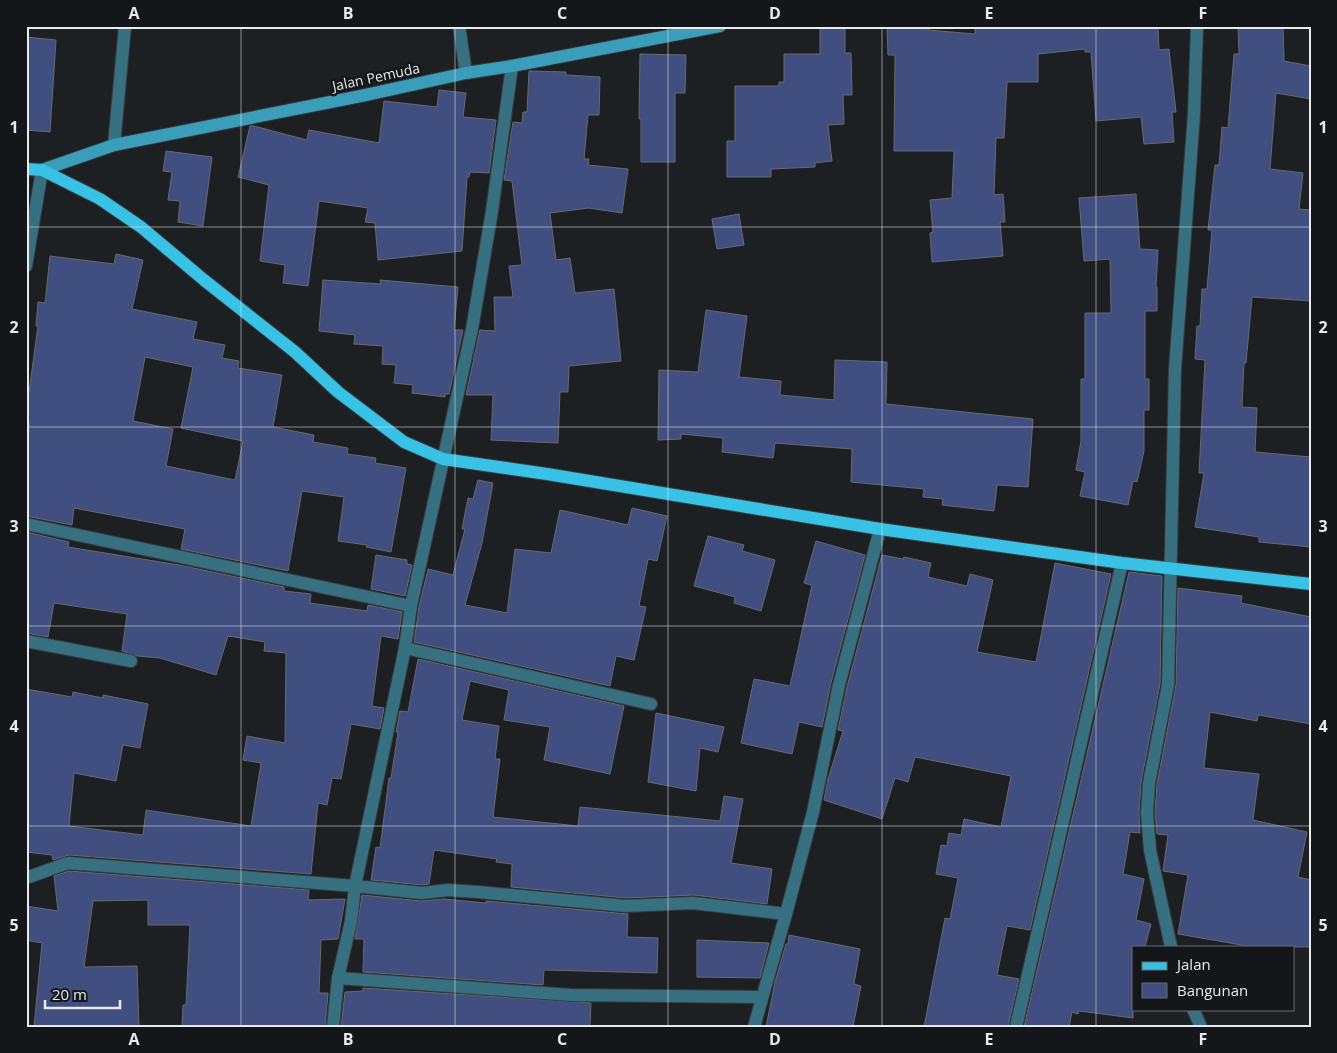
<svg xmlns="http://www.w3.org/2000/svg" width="1337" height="1053" font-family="'Open Sans',sans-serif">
<rect width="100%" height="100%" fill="#1d2023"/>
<g fill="#404e80" stroke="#686a6e" fill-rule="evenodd">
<polygon points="820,26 845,26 845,53 851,53 852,95 843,95 844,124 828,125 832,161 815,163 815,167 771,169 771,177 727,177 727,141 735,141 735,86 779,86 779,82 784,82 784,54 820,54"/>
<polygon points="928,26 928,30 975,34 975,26 1158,26 1159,50 1169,49 1176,112 1172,112 1174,142 1144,144 1141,117 1096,121 1091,52 1085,52 1085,49 1038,54 1038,82 1007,82 1004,138 996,138 994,195 1003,194 1005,222 1000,222 1003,256 932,262 930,233 933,232 930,200 952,198 954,151 894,151 895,55 888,55 887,27"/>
<polygon points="1238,26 1283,26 1284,61 1311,66 1311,99 1276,93 1270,169 1303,173 1299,209 1311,210 1311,301 1252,297 1246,363 1244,363 1242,407 1257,408 1255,452 1311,457 1311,547 1259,542 1259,537 1195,527 1204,473 1199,473 1205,360 1195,359 1197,326 1200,326 1202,289 1207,289 1212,230 1208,230 1215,165 1219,165 1222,127 1228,128 1234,54 1239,54"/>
<polygon points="26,37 56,40 50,132 26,130"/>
<polygon points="640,54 686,55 685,93 675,93 675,162 641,162 641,119 639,119"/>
<polygon points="529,71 566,72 566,75 600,77 599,115 588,115 584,159 589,159 588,165 628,169 622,213 589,208 550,213 556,260 570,258 575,293 614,289 621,361 569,366 568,392 560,392 558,443 491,440 493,395 466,395 480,330 495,331 494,297 513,297 509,266 522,265 512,181 504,180 513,122 522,123 523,112 527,112"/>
<polygon points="439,90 466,93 463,117 496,120 489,173 470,172 469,177 467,177 462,251 378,260 375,223 365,222 368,208 319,201 308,286 283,283 285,265 260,261 269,185 238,177 250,126 254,126 307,140 309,130 379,143 384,101 437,107"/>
<polygon points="166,151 212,157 203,226 178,222 180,201 168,200 172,172 163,171"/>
<polygon points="1136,194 1140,249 1158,250 1156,287 1157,287 1157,311 1145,311 1145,379 1149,379 1149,410 1144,410 1144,451 1137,482 1133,481 1128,505 1080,496 1085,472 1076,470 1081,441 1081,379 1085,379 1085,313 1111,313 1110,259 1084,261 1079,198"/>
<polygon points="739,214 744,245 717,249 712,219"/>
<path d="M 116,254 L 143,260 L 132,309 L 197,322 L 193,339 L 225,345 L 222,358 L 239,361 L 238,368 L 282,375 L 273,427 L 314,435 L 313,442 L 348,448 L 347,454 L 376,458 L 375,463 L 406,468 L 391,552 L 366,547 L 367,545 L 338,541 L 344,497 L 302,491 L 288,571 L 181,549 L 185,529 L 74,508 L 72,525 L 26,516 L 26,455 L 30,422 L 26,422 L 26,392 L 29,392 L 38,326 L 36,326 L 38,302 L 45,303 L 50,256 L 114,264 ZM 145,357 L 193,367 L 181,428 L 243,441 L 235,480 L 166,466 L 173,429 L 133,421 Z"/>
<polygon points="323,280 381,284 380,280 458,287 454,330 463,330 449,394 445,394 445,397 412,393 413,385 394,383 396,365 382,364 383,346 354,344 355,335 319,331"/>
<polygon points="706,310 747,316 739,377 781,381 780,395 834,400 835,360 887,362 886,404 1033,419 1028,487 997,485 994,511 942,505 943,499 923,497 924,489 851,482 852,449 775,443 773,458 722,452 723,438 681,434 681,439 658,440 659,370 698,372"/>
<polygon points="478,480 493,483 482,543 465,605 507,613 515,549 551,553 560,510 628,525 632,508 667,516 657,561 648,559 639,606 646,607 634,660 616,656 610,686 414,642 419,607 428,569 453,575 465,529 462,529 468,498 473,499"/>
<polygon points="26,532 69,542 68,547 179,565 284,587 284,591 311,594 310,603 367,611 368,605 402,612 398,639 381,636 372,706 384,708 380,729 351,724 341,779 332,778 327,805 318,803 311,874 69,855 53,860 52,855 26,852 26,689 72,697 73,692 103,698 103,695 148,704 140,748 123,745 116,781 74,773 69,826 143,835 146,810 251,826 261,763 243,760 247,736 285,743 286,653 264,651 265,642 228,636 216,675 160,658 137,656 122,651 127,614 54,603 48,637 26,633"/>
<polygon points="708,536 744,545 742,551 775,560 761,611 734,603 735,597 694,586"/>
<polygon points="816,541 865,555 831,683 822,727 799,722 792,754 741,743 754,679 790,686 812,585 804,583"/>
<polygon points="376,555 407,560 407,564 412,565 405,596 371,589"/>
<polygon points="882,555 903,559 904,557 931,563 928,577 967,586 970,574 993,580 977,652 1036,662 1055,563 1111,574 1030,930 1007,926 997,975 1019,979 1008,1027 924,1027 945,918 950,919 958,878 936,874 941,845 947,846 949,833 961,835 964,819 1001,827 1011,776 915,757 908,782 895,778 882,819 824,800 828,779 843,731 838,730 847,687"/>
<polygon points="1129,572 1162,576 1160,684 1141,782 1139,812 1140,833 1130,832 1123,874 1144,879 1136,920 1151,924 1145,947 1133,947 1133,1018 1079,1011 1078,1014 1072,1012 1069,1027 1024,1027"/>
<polygon points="1178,588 1242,596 1241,603 1311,617 1311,724 1258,715 1257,721 1210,712 1204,768 1259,774 1253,820 1307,832 1298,877 1311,880 1311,947 1253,947 1178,934 1188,875 1163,871 1168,835 1157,834 1155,813 1157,784 1176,685"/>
<polygon points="418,659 624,706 610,774 544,760 550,727 504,720 509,690 470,681 462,720 499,726 495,759 500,759 493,817 578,826 580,807 720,821 724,796 743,799 731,863 772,869 767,904 694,895 626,898 511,887 512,864 496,862 497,859 434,850 429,884 422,885 371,880 376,847 380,848 389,778 391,778 398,732 396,732 400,711 408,712"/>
<polygon points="656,713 724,727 718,752 700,748 696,791 648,782"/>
<polygon points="69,871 309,890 308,900 345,899 338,939 321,940 319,993 328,993 325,1027 182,1027 183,1005 186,1005 190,925 148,925 148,900 93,901 84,967 137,966 139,1027 34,1027 42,943 26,940 26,906 58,911 54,876"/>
<polygon points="362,895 421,901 444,899 486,903 486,901 628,914 627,937 658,938 657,973 544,970 543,985 363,972 364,939 355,939"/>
<polygon points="789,935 860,949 854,984 861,986 853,1027 766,1027 775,982 786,944 788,944"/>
<polygon points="697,940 769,943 760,978 697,977"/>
<polygon points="363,988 591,1003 590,1027 341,1027 345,992 363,991"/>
</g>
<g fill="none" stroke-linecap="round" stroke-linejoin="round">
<g stroke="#393c3f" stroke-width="14">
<g id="street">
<polyline points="459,26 466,73"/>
<polyline points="114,145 125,26"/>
<polyline points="26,266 42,170"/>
<polyline points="26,524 411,606"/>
<polyline points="26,641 131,661"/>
<polyline points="405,648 651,704"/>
<polyline points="26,878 68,863 355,886 422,893 448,890 478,892 626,906 693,903 786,914"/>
<polyline points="1171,947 1150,850 1147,813 1149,783 1168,685 1175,369 1194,114 1197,26"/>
<polyline points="338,978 571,995 762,997"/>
<polyline points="1193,1009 1201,1027"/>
<polyline points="333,1027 338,978 351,921 355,886 405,648 411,606 472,329 492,211 512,66"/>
<polyline points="754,1027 786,914 813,812 839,685 880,529"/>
<polyline points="1016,1027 1122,563"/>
</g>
</g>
<g stroke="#393c3f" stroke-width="14">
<polyline id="secondary" points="42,170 114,145 361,96 466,73 512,66 720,26"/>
</g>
<g stroke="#393c3f" stroke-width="14">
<polyline id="primary" points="26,169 42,170 100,199 141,227 204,280 295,352 338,392 404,442 443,459 547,474 880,529 1122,563 1311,584"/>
</g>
<use href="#street" stroke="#377081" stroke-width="12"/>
<use href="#secondary" stroke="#3a9eba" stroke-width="12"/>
<use href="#primary" stroke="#38c2e6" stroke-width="12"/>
</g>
<path fill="none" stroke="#e8eaec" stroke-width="1" stroke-opacity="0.55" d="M 241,26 L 241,1027M 455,26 L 455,1027M 668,26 L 668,1027M 882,26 L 882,1027M 1096,26 L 1096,1027M 26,227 L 1311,227M 26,427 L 1311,427M 26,626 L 1311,626M 26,826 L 1311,826"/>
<g text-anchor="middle" stroke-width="5" stroke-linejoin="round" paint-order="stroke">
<g font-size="14" fill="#e8eaec" stroke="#13171a">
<text transform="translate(376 77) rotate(-12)" y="5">Jalan Pemuda</text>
</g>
</g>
<rect width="1337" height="1053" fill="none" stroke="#13171a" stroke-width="55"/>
<rect x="1132" y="946" width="162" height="65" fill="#13171a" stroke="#686b6e"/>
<rect x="1142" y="962" width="25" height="8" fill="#38c2e6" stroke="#686b6e"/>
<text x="1177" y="970" font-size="15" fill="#e8eaec">Jalan</text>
<rect x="1142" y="983" width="25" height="15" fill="#404e80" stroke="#686b6e"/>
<text x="1177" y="996" font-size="15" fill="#e8eaec">Bangunan</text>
<path d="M45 1000v8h75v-8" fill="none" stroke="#e8eaec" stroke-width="2.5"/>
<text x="52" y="1000" font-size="15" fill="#e8eaec" stroke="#13171a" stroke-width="4" paint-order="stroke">20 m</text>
<rect x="28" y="28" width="1282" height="998" fill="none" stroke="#e8eaec" stroke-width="2"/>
<g font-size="16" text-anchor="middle" font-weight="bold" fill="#e8eaec">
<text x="134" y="19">A</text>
<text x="348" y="19">B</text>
<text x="562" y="19">C</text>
<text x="775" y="19">D</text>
<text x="989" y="19">E</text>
<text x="1203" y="19">F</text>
<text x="14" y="133">1</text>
<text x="1323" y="133">1</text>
<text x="14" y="333">2</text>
<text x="1323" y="333">2</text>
<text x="14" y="532">3</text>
<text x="1323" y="532">3</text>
<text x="14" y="732">4</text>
<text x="1323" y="732">4</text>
<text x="14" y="931">5</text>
<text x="1323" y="931">5</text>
<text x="134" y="1045">A</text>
<text x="348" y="1045">B</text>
<text x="562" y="1045">C</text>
<text x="775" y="1045">D</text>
<text x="989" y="1045">E</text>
<text x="1203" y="1045">F</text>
</g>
</svg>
